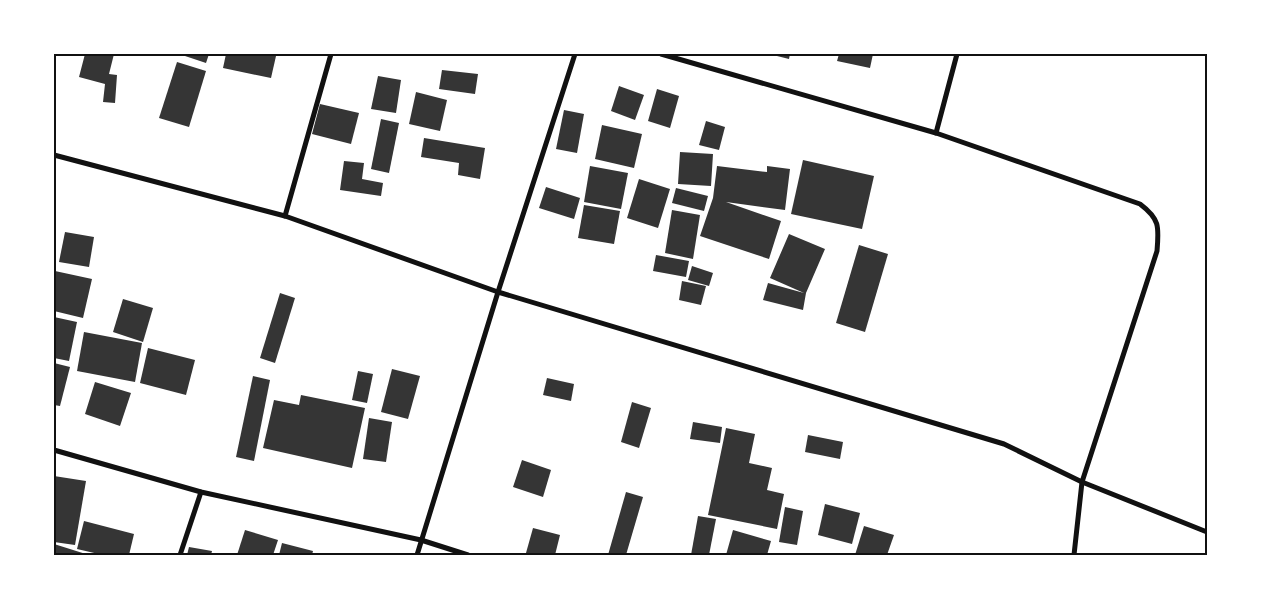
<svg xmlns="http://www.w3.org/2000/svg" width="1261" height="609" font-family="'Libre Baskerville',serif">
<rect width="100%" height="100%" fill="#fff"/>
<g fill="#353535">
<polygon points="85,54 114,54 109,74 117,75 115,103 103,102 105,84 79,77"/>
<polygon points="179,54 209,54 206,63"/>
<polygon points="226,54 264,54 276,56 271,78 223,68"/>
<polygon points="769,54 790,54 789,59"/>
<polygon points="839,54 873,54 870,68 837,61"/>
<polygon points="177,62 206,71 189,127 159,118"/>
<polygon points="442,70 478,74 475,94 439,89"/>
<polygon points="378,76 401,80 396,113 371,109"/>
<polygon points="619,86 644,95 635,120 611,111"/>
<polygon points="657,89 679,96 670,128 648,121"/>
<polygon points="416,92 447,100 440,131 409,124"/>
<polygon points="320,104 359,113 351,144 312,134"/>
<polygon points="564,110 584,114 577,153 556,149"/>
<polygon points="381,119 399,123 389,173 371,169"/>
<polygon points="706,121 725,127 719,150 699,145"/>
<polygon points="602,125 642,134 634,168 595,159"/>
<polygon points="424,138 485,148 480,179 458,175 459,163 421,157"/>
<polygon points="680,152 713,154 711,186 678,184"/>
<polygon points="803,160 874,176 862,229 791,214"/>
<polygon points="344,161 364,163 362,179 383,183 381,196 340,190"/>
<polygon points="590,166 628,173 621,209 584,202"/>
<polygon points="717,166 767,172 767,166 790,169 785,210 726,202 781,221 769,259 700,236 713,198"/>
<polygon points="639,179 670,189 658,228 627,218"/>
<polygon points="546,187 580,198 574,219 539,208"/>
<polygon points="676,188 708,196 704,211 672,203"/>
<polygon points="584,205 620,211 614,244 578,238"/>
<polygon points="672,210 700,215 693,259 665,253"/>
<polygon points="65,232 94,237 89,267 59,262"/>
<polygon points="789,234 825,249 806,293 803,310 763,300 768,283 804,293 770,278"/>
<polygon points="859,245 888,254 865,332 836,323"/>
<polygon points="656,255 689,261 686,277 653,271"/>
<polygon points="692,266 713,273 709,286 688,280"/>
<polygon points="55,271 92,279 83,318 54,311"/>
<polygon points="682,281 706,286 701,305 679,300"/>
<polygon points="280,293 295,298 275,363 260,358"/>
<polygon points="123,299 153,308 143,342 113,332"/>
<polygon points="54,317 77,322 69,361 54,358"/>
<polygon points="84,332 142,343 135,382 77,371"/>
<polygon points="148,348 195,360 186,395 140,383"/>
<polygon points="54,363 70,367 60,406 54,405"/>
<polygon points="392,369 420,376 408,419 381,412"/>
<polygon points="358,371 373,374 367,403 352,400"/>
<polygon points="253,376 270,380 254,461 236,457"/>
<polygon points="547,378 574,384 571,401 543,395"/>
<polygon points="95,382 131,393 120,426 85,414"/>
<polygon points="301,395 365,408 352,468 263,448 274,400 299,405"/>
<polygon points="632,402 651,408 639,448 621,442"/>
<polygon points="369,418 392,422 386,462 363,459"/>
<polygon points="693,422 722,427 720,443 690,439"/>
<polygon points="726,428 755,434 749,463 772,468 767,490 784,494 777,529 708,515"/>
<polygon points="808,435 843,442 840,459 805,452"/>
<polygon points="522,460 551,470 543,497 513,487"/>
<polygon points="54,476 86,481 75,545 54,542"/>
<polygon points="626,492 643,497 626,555 608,555"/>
<polygon points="825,504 860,513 852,544 818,535"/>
<polygon points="785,507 803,511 797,545 779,542"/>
<polygon points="698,516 716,519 709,555 691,555"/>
<polygon points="84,521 134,534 129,555 103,555 77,549"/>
<polygon points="864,526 894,535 887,555 855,555"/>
<polygon points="533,528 560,535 555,555 526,553"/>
<polygon points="245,530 278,540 273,555 237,555"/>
<polygon points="733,530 771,541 767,555 726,555"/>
<polygon points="282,543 313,551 312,555 279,555"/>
<polygon points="54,544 89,555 54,555"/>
<polygon points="189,547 212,551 211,555 187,555"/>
</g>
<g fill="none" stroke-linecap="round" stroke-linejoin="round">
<g stroke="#111" stroke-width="5">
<path d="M 661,54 L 936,133 L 1140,204 C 1160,219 1159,227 1157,251 L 1082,482 L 1074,555"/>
<polyline points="936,133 957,54"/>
<polyline points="54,155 285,216 498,292 1004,444 1082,482 1207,532"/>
<polyline points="285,216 331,54"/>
<polyline points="54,450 201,492 421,540 468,555"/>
<polyline points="180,555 201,492"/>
<polyline points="417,555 498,292 575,54"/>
</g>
</g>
<rect width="1261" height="609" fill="none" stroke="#ffffff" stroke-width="110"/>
<rect x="55" y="55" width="1151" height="499" fill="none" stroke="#111" stroke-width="2"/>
</svg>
